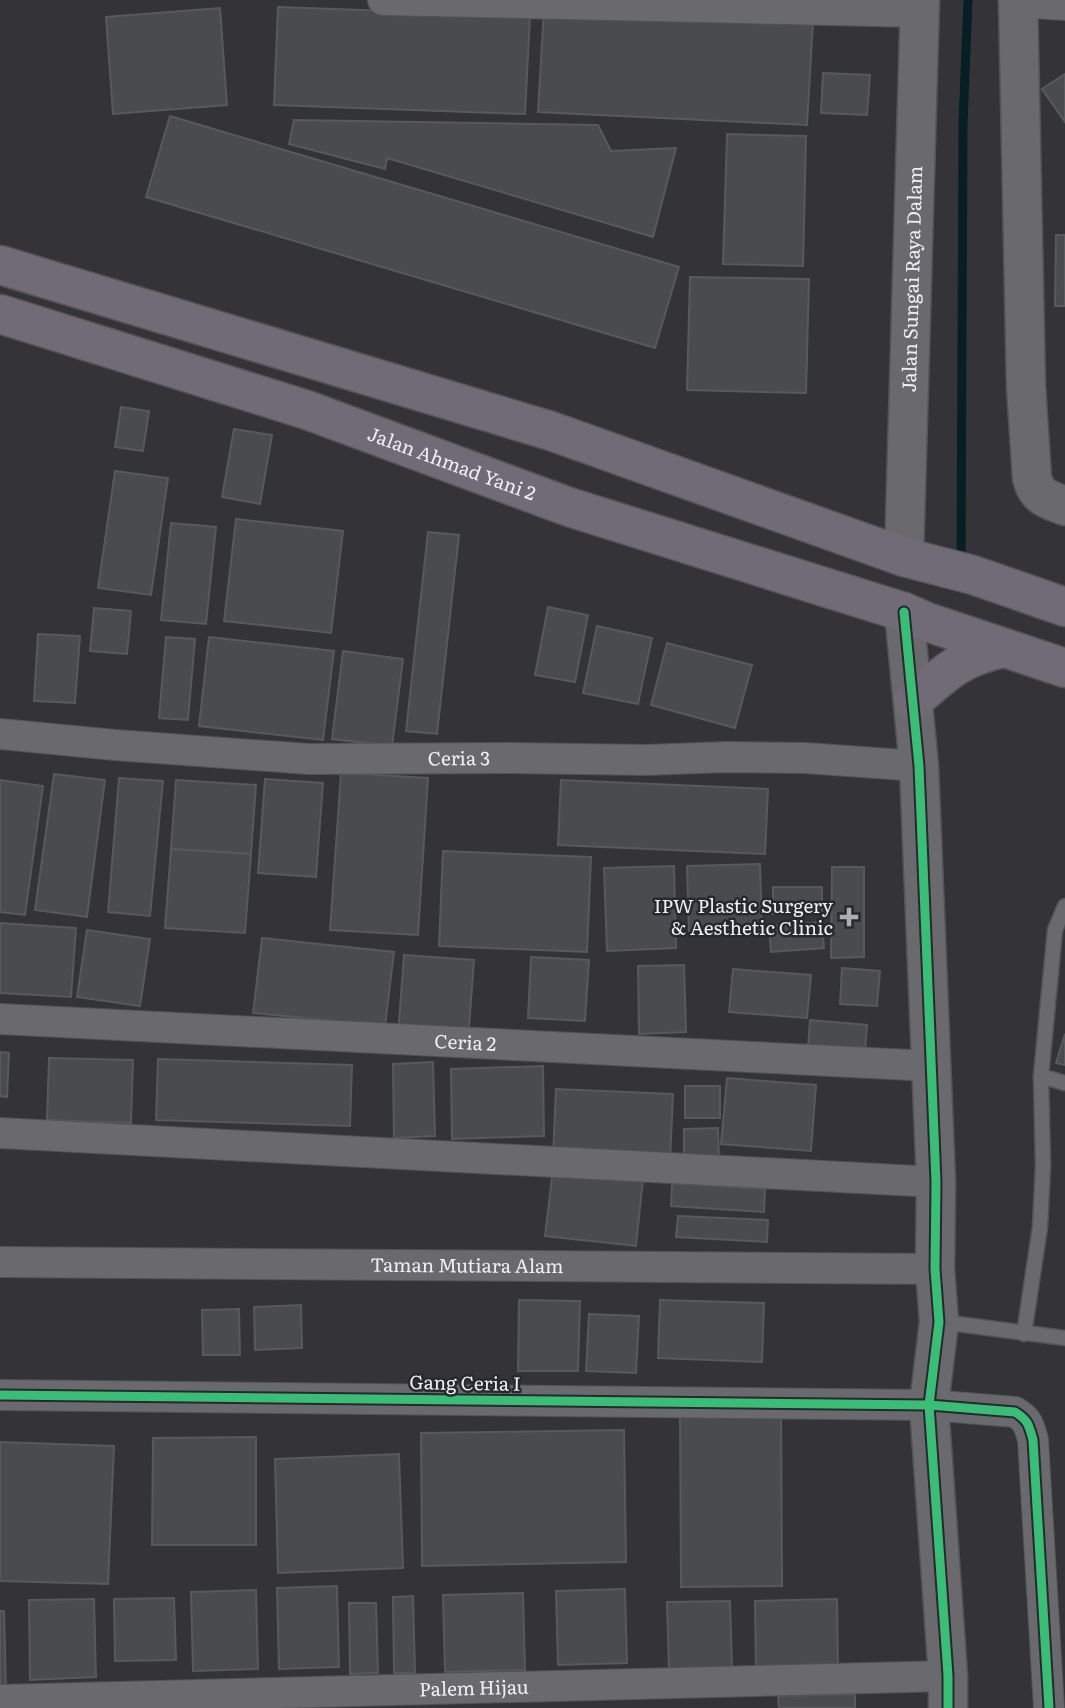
<svg xmlns="http://www.w3.org/2000/svg" width="1065" height="1708" font-family="Literata,serif">
<rect width="100%" height="100%" fill="#343438"/>
<g fill="none" stroke-linecap="round" stroke-linejoin="round">
<polyline stroke="#071f24" stroke-width="9" points="961,562 963,124 968,0"/>
</g>
<g fill="#4a4b4e" stroke="#58595c" stroke-width="2">
<polygon points="278,7 530,16 525,114 274,105"/>
<polygon points="220,8 227,105 113,114 106,17"/>
<polygon points="544,8 813,21 807,125 538,112"/>
<polygon points="823,73 870,75 867,115 821,113"/>
<polygon points="1065,74 1065,122 1042,89"/>
<polygon points="170,116 679,267 655,348 146,197"/>
<polygon points="294,120 598,125 611,151 676,148 653,237 387,158 385,169 289,144"/>
<polygon points="727,134 806,136 803,266 723,264"/>
<polygon points="1056,235 1065,235 1065,306 1055,306"/>
<polygon points="690,277 809,279 806,393 687,390"/>
<polygon points="121,407 149,411 143,451 115,447"/>
<polygon points="234,429 272,435 260,504 222,497"/>
<polygon points="115,471 168,478 151,595 98,588"/>
<polygon points="236,519 343,531 331,633 224,621"/>
<polygon points="171,523 216,527 206,624 161,620"/>
<polygon points="428,532 459,535 437,734 406,731"/>
<polygon points="548,607 588,615 575,682 535,675"/>
<polygon points="94,608 131,611 127,654 90,651"/>
<polygon points="597,626 652,638 638,704 583,693"/>
<polygon points="38,634 80,636 75,703 34,701"/>
<polygon points="166,637 195,639 188,720 159,718"/>
<polygon points="209,637 334,651 323,740 199,726"/>
<polygon points="667,643 752,665 735,728 651,705"/>
<polygon points="343,651 403,659 392,746 332,739"/>
<polygon points="341,773 428,778 418,935 330,930"/>
<polygon points="54,774 105,780 87,917 35,910"/>
<polygon points="119,778 163,781 150,916 108,912"/>
<polygon points="265,779 323,783 316,877 258,873"/>
<polygon points="0,780 43,786 25,915 0,912"/>
<polygon points="176,780 256,785 251,854 171,849"/>
<polygon points="561,780 768,789 765,854 558,845"/>
<polygon points="171,849 251,854 245,933 165,928"/>
<polygon points="443,851 591,857 587,952 439,946"/>
<polygon points="760,864 762,930 689,932 687,866"/>
<polygon points="674,866 676,948 607,951 604,868"/>
<polygon points="832,867 864,867 864,957 831,958"/>
<rect x="773" y="887" width="49" height="27"/>
<polygon points="822,922 824,948 771,952 769,926"/>
<polygon points="0,923 76,928 71,997 0,993"/>
<polygon points="87,930 150,939 140,1006 77,997"/>
<polygon points="262,938 394,952 385,1026 253,1013"/>
<polygon points="404,955 474,960 468,1040 398,1035"/>
<polygon points="531,957 589,960 585,1021 528,1018"/>
<polygon points="684,965 686,1032 639,1034 638,966"/>
<polygon points="842,968 880,971 877,1006 840,1004"/>
<polygon points="733,969 811,975 807,1018 729,1012"/>
<polygon points="810,1020 867,1025 865,1052 808,1048"/>
<polygon points="1065,1034 1065,1065 1056,1063"/>
<polygon points="0,1052 9,1053 7,1097 0,1096"/>
<polygon points="49,1058 133,1060 131,1123 47,1120"/>
<polygon points="158,1059 352,1065 350,1126 156,1120"/>
<polygon points="433,1062 435,1136 394,1138 393,1064"/>
<polygon points="543,1066 544,1136 452,1139 451,1069"/>
<polygon points="727,1078 816,1085 811,1151 721,1144"/>
<rect x="685" y="1086" width="35" height="32"/>
<polygon points="556,1089 673,1094 670,1161 553,1156"/>
<polygon points="718,1128 719,1160 684,1161 684,1129"/>
<polygon points="553,1169 643,1179 636,1246 545,1236"/>
<polygon points="672,1183 765,1189 764,1212 671,1206"/>
<polygon points="678,1216 768,1220 767,1242 676,1237"/>
<polygon points="519,1300 580,1301 578,1371 518,1371"/>
<polygon points="660,1300 764,1303 762,1362 658,1358"/>
<polygon points="301,1305 302,1348 255,1350 254,1307"/>
<polygon points="239,1309 240,1355 203,1355 202,1310"/>
<polygon points="589,1314 639,1316 636,1373 586,1371"/>
<polygon points="781,1405 782,1586 681,1587 680,1407"/>
<polygon points="624,1430 626,1562 422,1566 421,1433"/>
<polygon points="256,1437 256,1545 152,1545 153,1438"/>
<polygon points="0,1442 114,1446 108,1584 0,1581"/>
<polygon points="399,1454 403,1568 278,1573 275,1459"/>
<polygon points="337,1586 339,1667 279,1669 277,1588"/>
<polygon points="625,1589 627,1663 558,1665 556,1591"/>
<polygon points="256,1590 258,1669 193,1671 191,1592"/>
<polygon points="523,1593 525,1670 445,1672 443,1595"/>
<polygon points="413,1596 415,1673 394,1673 393,1597"/>
<polygon points="174,1598 176,1660 115,1661 114,1599"/>
<polygon points="94,1599 96,1677 30,1680 29,1600"/>
<polygon points="837,1599 838,1667 756,1669 755,1601"/>
<polygon points="730,1601 732,1668 669,1670 667,1602"/>
<polygon points="349,1603 376,1603 378,1673 350,1674"/>
<polygon points="0,1611 4,1611 6,1689 0,1690"/>
<polygon points="855,1694 855,1708 779,1708 778,1696"/>
</g>
<g fill="none" stroke-linecap="round" stroke-linejoin="round">
<g stroke="#535356" stroke-width="17">
<g id="lane">
<polyline points="1041,1076 1065,1083"/>
<polyline points="942,1322 1065,1338"/>
<polyline points="1024,1334 1040,1227 1043,1166 1041,1076 1055,930 1065,906"/>
</g>
</g>
<g stroke="#535356" stroke-width="32">
<g id="street">
<polyline points="383,0 919,12"/>
<polyline points="1018,2 1065,5"/>
<path id="s1" d="M 0,734 L 115,745 L 309,759 L 511,758 L 646,760 L 727,757 L 805,758 L 919,766"/>
<path id="s2" d="M 0,1019 L 930,1066"/>
<polyline points="0,1133 936,1182"/>
<path id="s3" d="M 0,1262 L 935,1269"/>
<path d="M 0,1395 L 929,1405 L 1015,1412 C 1028,1420 1029,1425 1033,1440 L 1049,1708"/>
<path id="s4" d="M 0,1700 L 948,1676"/>
</g>
</g>
<g stroke="#535356" stroke-width="41">
<g id="secondary">
<path d="M 1018,0 L 1026,386 L 1032,478 C 1037,498 1048,499 1065,506"/>
<path id="s5" d="M 904,557 L 920,0"/>
<polyline points="904,612 919,766 936,1182 935,1269 939,1322 929,1405 948,1676 948,1708"/>
</g>
</g>
<g stroke="#535356" stroke-width="41">
<g id="highway">
<polyline points="0,265 551,431 904,557 973,575 1065,607"/>
<path id="s6" d="M 0,314 L 307,410 L 569,507 L 904,612 L 927,622 L 1065,668"/>
<path d="M 913,701 C 945,673 959,658 1003,648"/>
</g>
</g>
<use href="#lane" stroke="#6a6a6e" stroke-width="14"/>
<use href="#street" stroke="#6a6a6e" stroke-width="30"/>
<use href="#secondary" stroke="#6a6a6e" stroke-width="38"/>
<use href="#highway" stroke="#706b76" stroke-width="38"/>
<g stroke="#28282f" stroke-width="13">
<g id="cycleway">
<polyline points="904,612 919,766 936,1182 935,1269 939,1322 929,1405 948,1676 948,1708"/>
<path d="M 0,1395 L 929,1405 L 1015,1412 C 1028,1420 1029,1425 1033,1440 L 1049,1708"/>
</g>
</g>
<use href="#cycleway" stroke="#3abd76" stroke-width="9"/>
</g>
<path fill="#adaeb2" stroke="#28282f" stroke-width="2.5" d="M845.5 906.5h7v7h7v7h-7v7h-7v-7h-7v-7h7z"/>
<g text-anchor="middle" stroke-width="5" stroke-linejoin="round" paint-order="stroke">
<g font-size="19" fill="#eeeff4" stroke="#28282f">
<text dy="7" stroke="none"><textPath href="#s5" startOffset="278">Jalan Sungai Raya Dalam</textPath></text>
<text dy="7" stroke="none"><textPath href="#s6" startOffset="476">Jalan Ahmad Yani 2</textPath></text>
<text dy="7" stroke="none"><textPath href="#s1" startOffset="460">Ceria 3</textPath></text>
<text dy="7" stroke="none"><textPath href="#s2" startOffset="466">Ceria 2</textPath></text>
<text dy="7" stroke="none"><textPath href="#s3" startOffset="467">Taman Mutiara Alam</textPath></text>
<text transform="translate(465 1383) rotate(1)" y="7">Gang Ceria I</text>
<text dy="7" stroke="none"><textPath href="#s4" startOffset="474">Palem Hijau</textPath></text>
</g>
<g font-size="19" fill="#eeeff4" stroke="#28282f" text-anchor="end">
<text x="833" y="913">IPW Plastic Surgery<tspan x="833" dy="22">&amp; Aesthetic Clinic</tspan></text>
</g>
</g>
</svg>
